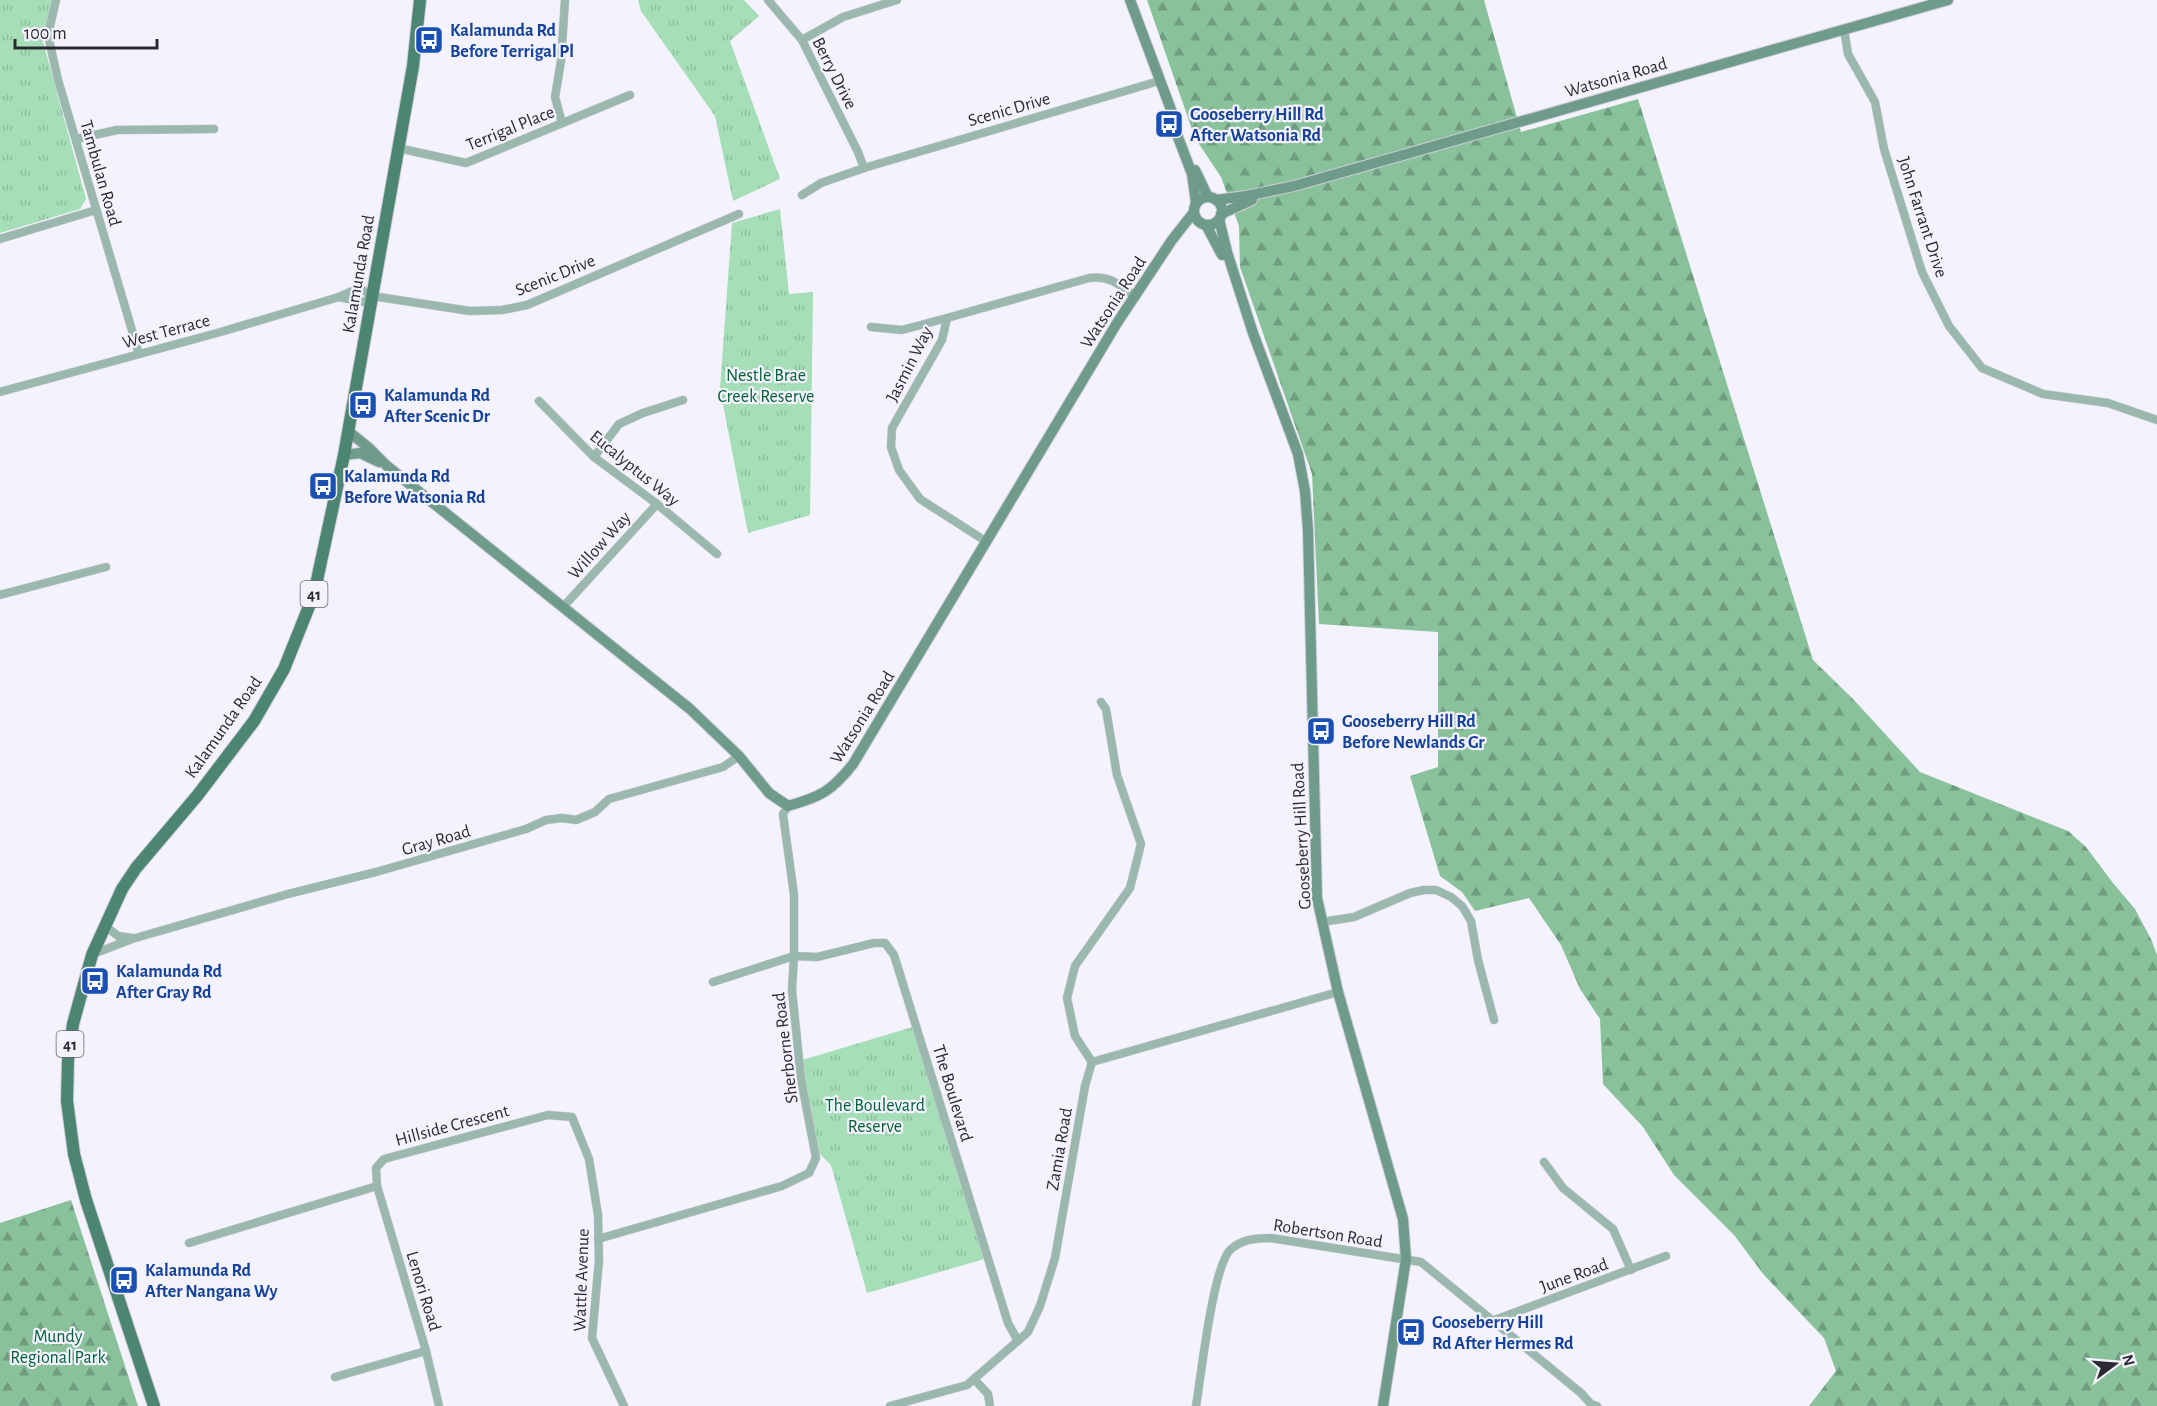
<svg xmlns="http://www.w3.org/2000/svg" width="2157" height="1406" font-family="'Alegreya Sans',sans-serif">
<defs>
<pattern id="grass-tufts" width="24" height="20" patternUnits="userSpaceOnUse" patternTransform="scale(1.5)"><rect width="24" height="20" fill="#a5deb7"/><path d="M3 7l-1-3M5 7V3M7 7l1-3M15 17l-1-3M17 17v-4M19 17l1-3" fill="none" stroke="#8ebf9e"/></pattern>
<pattern id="forest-firs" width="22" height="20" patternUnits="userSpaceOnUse" patternTransform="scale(1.5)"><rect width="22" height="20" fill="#89c19b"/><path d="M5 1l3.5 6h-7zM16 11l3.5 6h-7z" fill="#709d7f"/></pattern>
</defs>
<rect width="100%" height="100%" fill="#f3f2fd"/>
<g fill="url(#grass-tufts)">
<polygon points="0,0 56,0 48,35 42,38 86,199 80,209 0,233"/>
<polygon points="638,0 744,0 759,16 730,41 780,179 733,201 715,116 641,11"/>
<polygon points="780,209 789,294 813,292 810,515 748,533 720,389 732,223"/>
<polygon points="916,1026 988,1258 867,1293 831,1165 813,1147 799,1061"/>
</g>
<g fill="url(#forest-firs)">
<polygon points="1147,0 1484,0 1521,132 1638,99 1813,660 1853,699 1920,772 2068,831 2086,847 2113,883 2135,909 2151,939 2157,955 2157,1406 1809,1406 1836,1371 1824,1338 1764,1275 1734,1235 1674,1175 1643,1127 1603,1084 1600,1019 1580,989 1561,945 1529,898 1475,911 1462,892 1440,876 1410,776 1438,767 1438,632 1319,624 1312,474 1240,267 1239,226 1221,177 1195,138"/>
<polygon points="71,1200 138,1406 0,1406 0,1223"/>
</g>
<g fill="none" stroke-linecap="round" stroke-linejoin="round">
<g stroke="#cfced9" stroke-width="9">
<g id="street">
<polyline points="56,0 48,35 58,80 139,354"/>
<polyline points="768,0 802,40 858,152 864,168"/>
<polyline points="1844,29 1848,54 1875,102 1884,149 1922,272 1949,326 1982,368 2043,394 2108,403 2157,420"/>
<polyline points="802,40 843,17 897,0"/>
<polyline points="562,123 555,97 561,61 565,0"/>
<polyline points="76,139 117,130 214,129"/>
<polyline points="398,148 466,163 630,95"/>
<polyline points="802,195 821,183 864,168 1159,81"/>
<polyline points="0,239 96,210"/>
<polyline points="339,297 363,302 372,297"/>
<polyline points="871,327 902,330 947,318"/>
<polyline points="0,392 217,333 339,297 352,291 363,290 372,296 470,311 502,310 527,305 739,214"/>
<polyline points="539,401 594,457 657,504 717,554"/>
<polyline points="594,457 619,424 643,413 683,400"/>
<path d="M 987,542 L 920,499 L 899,470 L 891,447 L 892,428 L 942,340 L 947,318 L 1089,278 C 1110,275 1120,285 1136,297"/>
<polyline points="0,595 106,567"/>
<polyline points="564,606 657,504"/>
<polyline points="1322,922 1354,917 1410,893 1424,890 1436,890 1451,897 1462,906 1471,921 1478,960 1494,1020"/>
<polyline points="104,925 118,936 132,938"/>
<polyline points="93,954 132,939 288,894 376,872 526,829 546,820 562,818 576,820 595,812 609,799 723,767 739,756"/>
<polyline points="713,982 794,956 817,957 874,943 885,943 894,955 1008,1323 1018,1341"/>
<polyline points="1092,1062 1075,1036 1067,998 1075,966 1130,888 1141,844 1117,775 1106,709 1101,702"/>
<polyline points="1544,1162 1563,1188 1613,1229 1631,1270"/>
<polyline points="377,1186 426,1351 439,1406"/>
<polyline points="598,1239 782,1186 809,1173 816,1158 801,1079 792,990 794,956 794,895 783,814 788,806"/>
<polyline points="189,1243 377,1186 376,1168 384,1159 548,1115 572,1117 589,1159 598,1215 599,1260 592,1338 624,1406"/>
<polyline points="1492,1321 1666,1256"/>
<polyline points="335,1377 426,1351"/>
<polyline points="974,1379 988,1394 990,1406"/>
<polyline points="890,1406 967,1385 1028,1332 1040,1306 1055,1258 1085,1086 1092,1062 1338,992"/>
<path d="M 1196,1406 C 1201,1377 1213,1264 1231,1249 C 1244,1238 1255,1239 1271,1238 L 1421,1262 L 1581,1393 L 1591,1404 L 1597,1406"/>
</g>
</g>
<g stroke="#cfced9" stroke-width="12">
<g id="secondary">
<polyline points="1130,0 1173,115 1176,132 1192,174 1196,203"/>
<polyline points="1195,170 1208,197"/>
<circle cx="1208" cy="211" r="14"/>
<polyline points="1216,200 1246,196 1294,186 1948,0"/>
<polyline points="1221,214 1252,200"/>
<polyline points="1219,219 1227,252 1253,333 1298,454 1305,491 1308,530 1317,898 1338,992 1403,1219 1406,1259 1383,1406"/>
<polyline points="1206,225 1222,255"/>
<path d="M 348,431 L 369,448 L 387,466 L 690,709 L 739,756 L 769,793 L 788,806 C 820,797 832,791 853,764 L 1117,323 L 1172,240 L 1194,212"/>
<polyline points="344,455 360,453 379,462"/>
</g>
</g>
<g stroke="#cfced9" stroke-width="14">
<polyline id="primary" points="154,1406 86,1200 74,1154 67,1101 68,1060 73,1024 92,955 122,889 136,868 197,796 254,721 284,669 314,594 344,455 413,66 420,0"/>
</g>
<use href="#street" stroke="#9ab8ad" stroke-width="8"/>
<use href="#secondary" stroke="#6e9b8a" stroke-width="10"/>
<use href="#primary" stroke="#4c8572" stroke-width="12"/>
</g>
<defs>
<g id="bus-square" transform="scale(1.5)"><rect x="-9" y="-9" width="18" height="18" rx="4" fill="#1a4fb4" stroke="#f3f2fd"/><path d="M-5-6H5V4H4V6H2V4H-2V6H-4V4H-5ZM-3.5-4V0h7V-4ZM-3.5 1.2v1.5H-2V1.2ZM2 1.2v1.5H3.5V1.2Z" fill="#fff"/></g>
</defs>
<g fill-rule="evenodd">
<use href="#bus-square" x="429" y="40"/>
<use href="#bus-square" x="1169" y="124"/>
<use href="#bus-square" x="363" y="405"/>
<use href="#bus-square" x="323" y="486"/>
<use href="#bus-square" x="1321" y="731"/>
<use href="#bus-square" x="95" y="981"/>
<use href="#bus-square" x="124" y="1280"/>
<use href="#bus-square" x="1411" y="1332"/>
</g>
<g text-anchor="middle" stroke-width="4.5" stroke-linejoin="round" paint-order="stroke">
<g fill="#f3f2fd" stroke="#676670" stroke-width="1.5">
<rect x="300.5" y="581" width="27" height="26" rx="4.5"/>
<rect x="56.5" y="1031" width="27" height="26" rx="4.5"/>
</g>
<g font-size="16" font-weight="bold" fill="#2b2a34">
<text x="314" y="600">41</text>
<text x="70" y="1050">41</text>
</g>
<g font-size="18" font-weight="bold" fill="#164399" stroke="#f3f2fd" text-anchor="start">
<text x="450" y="36">Kalamunda Rd<tspan x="450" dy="21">Before Terrigal Pl</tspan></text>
<text x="1190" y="120">Gooseberry Hill Rd<tspan x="1190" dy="21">After Watsonia Rd</tspan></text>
<text x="384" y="401">Kalamunda Rd<tspan x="384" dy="21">After Scenic Dr</tspan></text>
<text x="344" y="482">Kalamunda Rd<tspan x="344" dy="21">Before Watsonia Rd</tspan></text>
<text x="1342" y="727">Gooseberry Hill Rd<tspan x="1342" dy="21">Before Newlands Gr</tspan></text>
<text x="116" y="977">Kalamunda Rd<tspan x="116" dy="21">After Gray Rd</tspan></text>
<text x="145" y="1276">Kalamunda Rd<tspan x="145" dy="21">After Nangana Wy</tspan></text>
<text x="1432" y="1328">Gooseberry Hill<tspan x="1432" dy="21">Rd After Hermes Rd</tspan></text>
</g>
<g font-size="18" fill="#2b2a34" stroke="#f3f2fd">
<text transform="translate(835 73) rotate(63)" y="6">Berry Drive</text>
<text transform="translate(1616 77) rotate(-16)" y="6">Watsonia Road</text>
<text transform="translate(1009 109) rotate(-16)" y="6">Scenic Drive</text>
<text transform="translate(510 128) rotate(-22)" y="6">Terrigal Place</text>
<text transform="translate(101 173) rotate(74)" y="6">Tambulan Road</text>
<text transform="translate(1923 217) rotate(72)" y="6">John Farrant Drive</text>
<text transform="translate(358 274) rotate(-80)" y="6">Kalamunda Road</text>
<text transform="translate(555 275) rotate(-22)" y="6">Scenic Drive</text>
<text transform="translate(1113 302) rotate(-57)" y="6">Watsonia Road</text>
<text transform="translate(166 331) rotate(-15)" y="6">West Terrace</text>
<text transform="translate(909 364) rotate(-63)" y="6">Jasmin Way</text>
<text transform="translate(635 468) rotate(39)" y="6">Eucalyptus Way</text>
<text transform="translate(599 545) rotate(-48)" y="6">Willow Way</text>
<text transform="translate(862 717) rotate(-58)" y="6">Watsonia Road</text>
<text transform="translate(223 727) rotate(-55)" y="6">Kalamunda Road</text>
<text transform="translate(1301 836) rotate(-93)" y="6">Gooseberry Hill Road</text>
<text transform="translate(436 840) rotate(-16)" y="6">Gray Road</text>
<text transform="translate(785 1048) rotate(-97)" y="6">Sherborne Road</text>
<text transform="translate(953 1093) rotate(73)" y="6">The Boulevard</text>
<text transform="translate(452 1125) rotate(-15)" y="6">Hillside Crescent</text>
<text transform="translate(1059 1149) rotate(-80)" y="6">Zamia Road</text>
<text transform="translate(1328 1233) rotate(9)" y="6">Robertson Road</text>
<text transform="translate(1574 1275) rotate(-20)" y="6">June Road</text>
<text transform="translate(581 1280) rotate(-88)" y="6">Wattle Avenue</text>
<text transform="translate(424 1291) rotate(73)" y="6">Lenori Road</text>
</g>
<g font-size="18" fill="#006335" stroke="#f3f2fd">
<text x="766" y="381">Nestle Brae<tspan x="766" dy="21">Creek Reserve</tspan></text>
<text x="875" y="1111">The Boulevard<tspan x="875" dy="21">Reserve</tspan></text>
<text x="58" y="1342">Mundy<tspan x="58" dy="21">Regional Park</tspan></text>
</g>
</g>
<g transform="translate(2115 1364) rotate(74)" stroke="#f3f2fd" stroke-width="4.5" paint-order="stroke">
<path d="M0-4.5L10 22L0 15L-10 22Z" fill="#2b2a34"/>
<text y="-9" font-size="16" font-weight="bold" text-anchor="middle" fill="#2b2a34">N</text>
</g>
<path d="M15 39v9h142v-9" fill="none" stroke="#2b2a34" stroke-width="3"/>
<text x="24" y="39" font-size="18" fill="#2b2a34" stroke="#f3f2fd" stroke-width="4.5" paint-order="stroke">100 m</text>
</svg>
